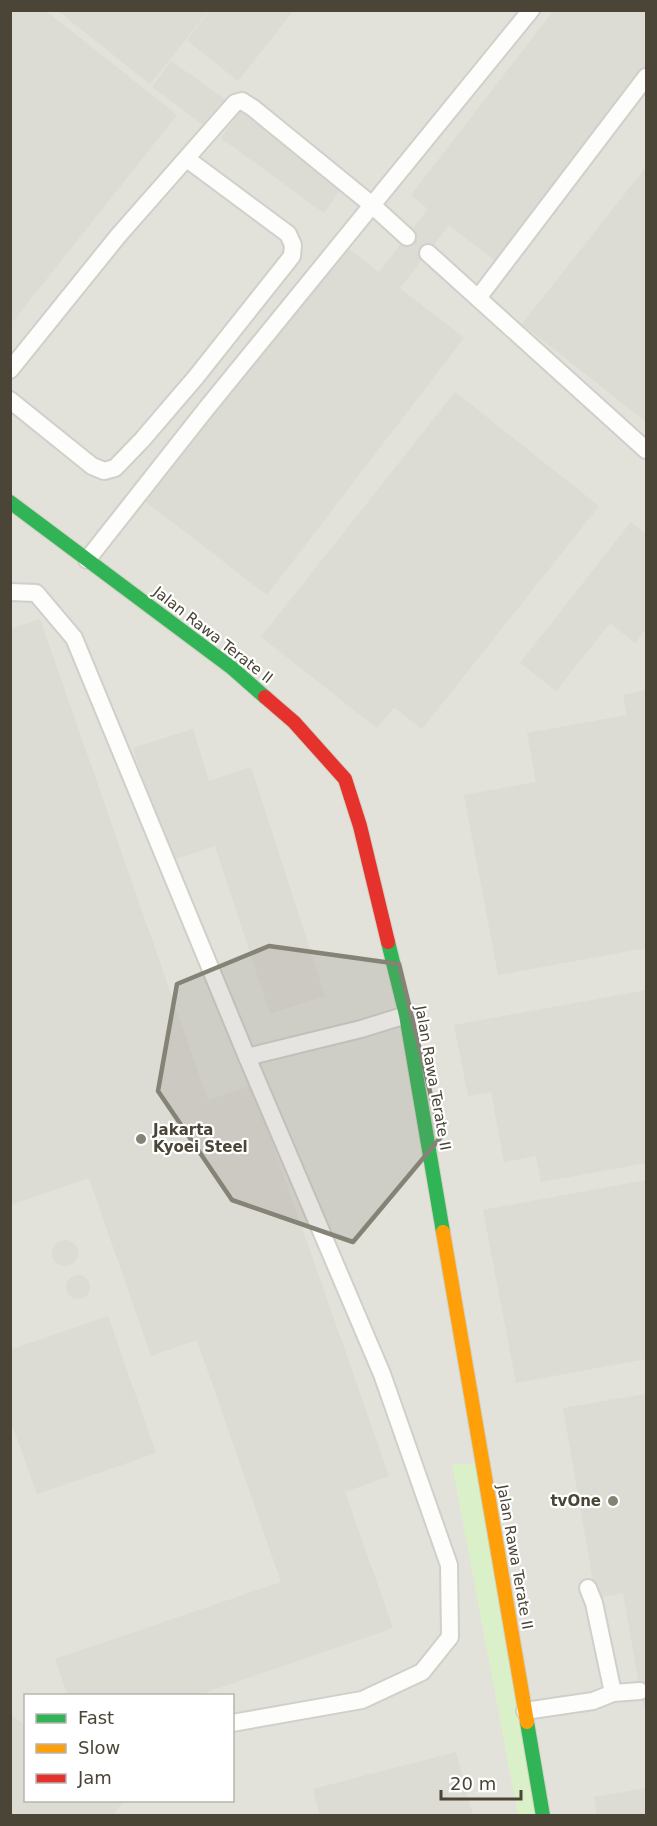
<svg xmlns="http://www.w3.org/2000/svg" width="657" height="1826" font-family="'DejaVu Sans',sans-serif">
<rect width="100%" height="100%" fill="#f2f2ec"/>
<path fill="#e2e1da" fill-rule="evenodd" d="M 11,11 L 646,11 L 646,1815 L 11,1816 ZM 26,1696 L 232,1696 L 232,1800 L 26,1800 Z"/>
<polygon fill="#daf0c9" points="483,1463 543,1815 518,1815 452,1464"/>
<g fill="#dcdbd4">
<polygon points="10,10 45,10 177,115 10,325"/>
<polygon points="57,10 209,10 150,84"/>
<polygon points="210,10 294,10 238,81 187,40"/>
<polygon points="554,10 646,10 646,69 497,262 449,225 400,288 464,338 267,595 146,502 344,245 379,272 428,209 411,195"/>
<polygon points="171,61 229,102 209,129 152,87"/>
<polygon points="240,111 344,185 324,213 221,138"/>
<polygon points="646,167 646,422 522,324"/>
<polygon points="455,392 599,506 422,729 394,707 377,728 261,637"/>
<polygon points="631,522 646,534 646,629 635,643 610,623 556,691 520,663"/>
<polygon points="40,619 208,1100 252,1085 389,1476 345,1492 393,1628 196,1696 68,1696 55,1659 281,1582 197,1340 151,1356 89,1178 10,1205 10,629"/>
<polygon points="646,690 646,948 498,975 464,795 536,782 527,733 627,715 623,695"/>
<polygon points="193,729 209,781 251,767 325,996 270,1014 215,846 170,861 133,748"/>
<polygon points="646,990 646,1163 541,1182 536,1156 504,1162 491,1092 468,1096 454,1025"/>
<polygon points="646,1180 646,1359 516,1383 483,1210"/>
<circle cx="65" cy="1253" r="13"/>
<circle cx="78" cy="1287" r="12"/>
<polygon points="108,1316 156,1453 37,1494 10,1419 10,1350"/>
<polygon points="646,1394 646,1706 643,1707 623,1593 596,1598 563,1408"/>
<polygon points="10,1714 26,1726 26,1800 124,1800 113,1816 10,1816"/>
<polygon points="456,1752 473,1816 320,1816 313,1789"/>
<polygon points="646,1788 646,1816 597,1816 594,1797"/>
</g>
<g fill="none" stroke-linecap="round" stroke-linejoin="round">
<g stroke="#d0cfc9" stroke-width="20">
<g id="lane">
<polyline points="428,253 646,450"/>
<polyline points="478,298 646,77"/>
<polyline points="10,370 118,236 235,103 242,101 253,108 372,205 407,237"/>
<polyline points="10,400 92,466 104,471 115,468 142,440 196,377 292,256 293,245 288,234 187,159"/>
<polyline points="87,560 206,409 531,10"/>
<polyline points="10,592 36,593 74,638 247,1057 382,1374 449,1565 450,1637 422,1672 362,1700 232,1723"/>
<polyline points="247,1057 361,1029 406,1015"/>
<polyline points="588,1588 594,1603 613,1693"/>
<polyline points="525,1711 593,1701 613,1693 640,1691"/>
</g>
</g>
<g stroke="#d2d1c2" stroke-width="16">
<g id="fast">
<polyline points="10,502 232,668 265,697"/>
<polyline points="388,942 406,1015 443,1232"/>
<polyline points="527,1722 543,1816"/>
</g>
</g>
<g stroke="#d2d1c2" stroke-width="16">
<polyline id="slow" points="443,1232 527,1722"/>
</g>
<g stroke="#d2d1c2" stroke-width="16">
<polyline id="jam" points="265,697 294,722 345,779 360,826 388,942"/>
</g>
<use href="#lane" stroke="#fdfdfc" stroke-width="16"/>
<use href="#fast" stroke="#30b455" stroke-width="14"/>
<use href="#slow" stroke="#ff9f0a" stroke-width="14"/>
<use href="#jam" stroke="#e5322d" stroke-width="14"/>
</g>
<path fill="#858276" fill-opacity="0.2" stroke="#858276" stroke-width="4.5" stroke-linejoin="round" d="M 269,946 L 399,964 L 441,1137 L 353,1242 L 232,1200 L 158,1091 L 177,984 Z"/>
<g fill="#858276" stroke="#fff" stroke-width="2">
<circle cx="141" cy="1139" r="6"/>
<circle cx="613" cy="1501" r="6"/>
</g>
<g text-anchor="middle" stroke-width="4.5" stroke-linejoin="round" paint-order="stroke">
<g font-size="15" fill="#4a4536" stroke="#fff">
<text transform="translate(213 635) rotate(38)" y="5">Jalan Rawa Terate II</text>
<text transform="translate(433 1078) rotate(80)" y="5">Jalan Rawa Terate II</text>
<text transform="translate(515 1557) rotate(80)" y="5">Jalan Rawa Terate II</text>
</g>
<g font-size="15" font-weight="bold" fill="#4a4536" stroke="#fff" text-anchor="start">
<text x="153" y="1135">Jakarta<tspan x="153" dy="17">Kyoei Steel</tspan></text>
<text x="601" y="1506" text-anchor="end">tvOne</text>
</g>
</g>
<rect width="657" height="1826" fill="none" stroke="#4a4536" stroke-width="24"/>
<rect x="24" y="1694" width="210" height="108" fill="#ffffff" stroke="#b7b5af" stroke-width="1.5"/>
<rect x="36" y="1714" width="30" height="9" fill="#30b455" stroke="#b7b5af" stroke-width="1.5"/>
<text x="78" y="1724" font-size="18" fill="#4a4536">Fast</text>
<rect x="36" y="1744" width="30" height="9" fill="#ff9f0a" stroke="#b7b5af" stroke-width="1.5"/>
<text x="78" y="1754" font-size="18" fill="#4a4536">Slow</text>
<rect x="36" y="1774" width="30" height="9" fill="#e5322d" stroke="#b7b5af" stroke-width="1.5"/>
<text x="78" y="1784" font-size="18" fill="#4a4536">Jam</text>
<path d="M441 1790v9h80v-9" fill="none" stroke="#4a4536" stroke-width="3"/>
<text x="450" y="1790" font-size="18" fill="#4a4536" stroke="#ffffff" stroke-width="4.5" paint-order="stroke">20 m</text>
</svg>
